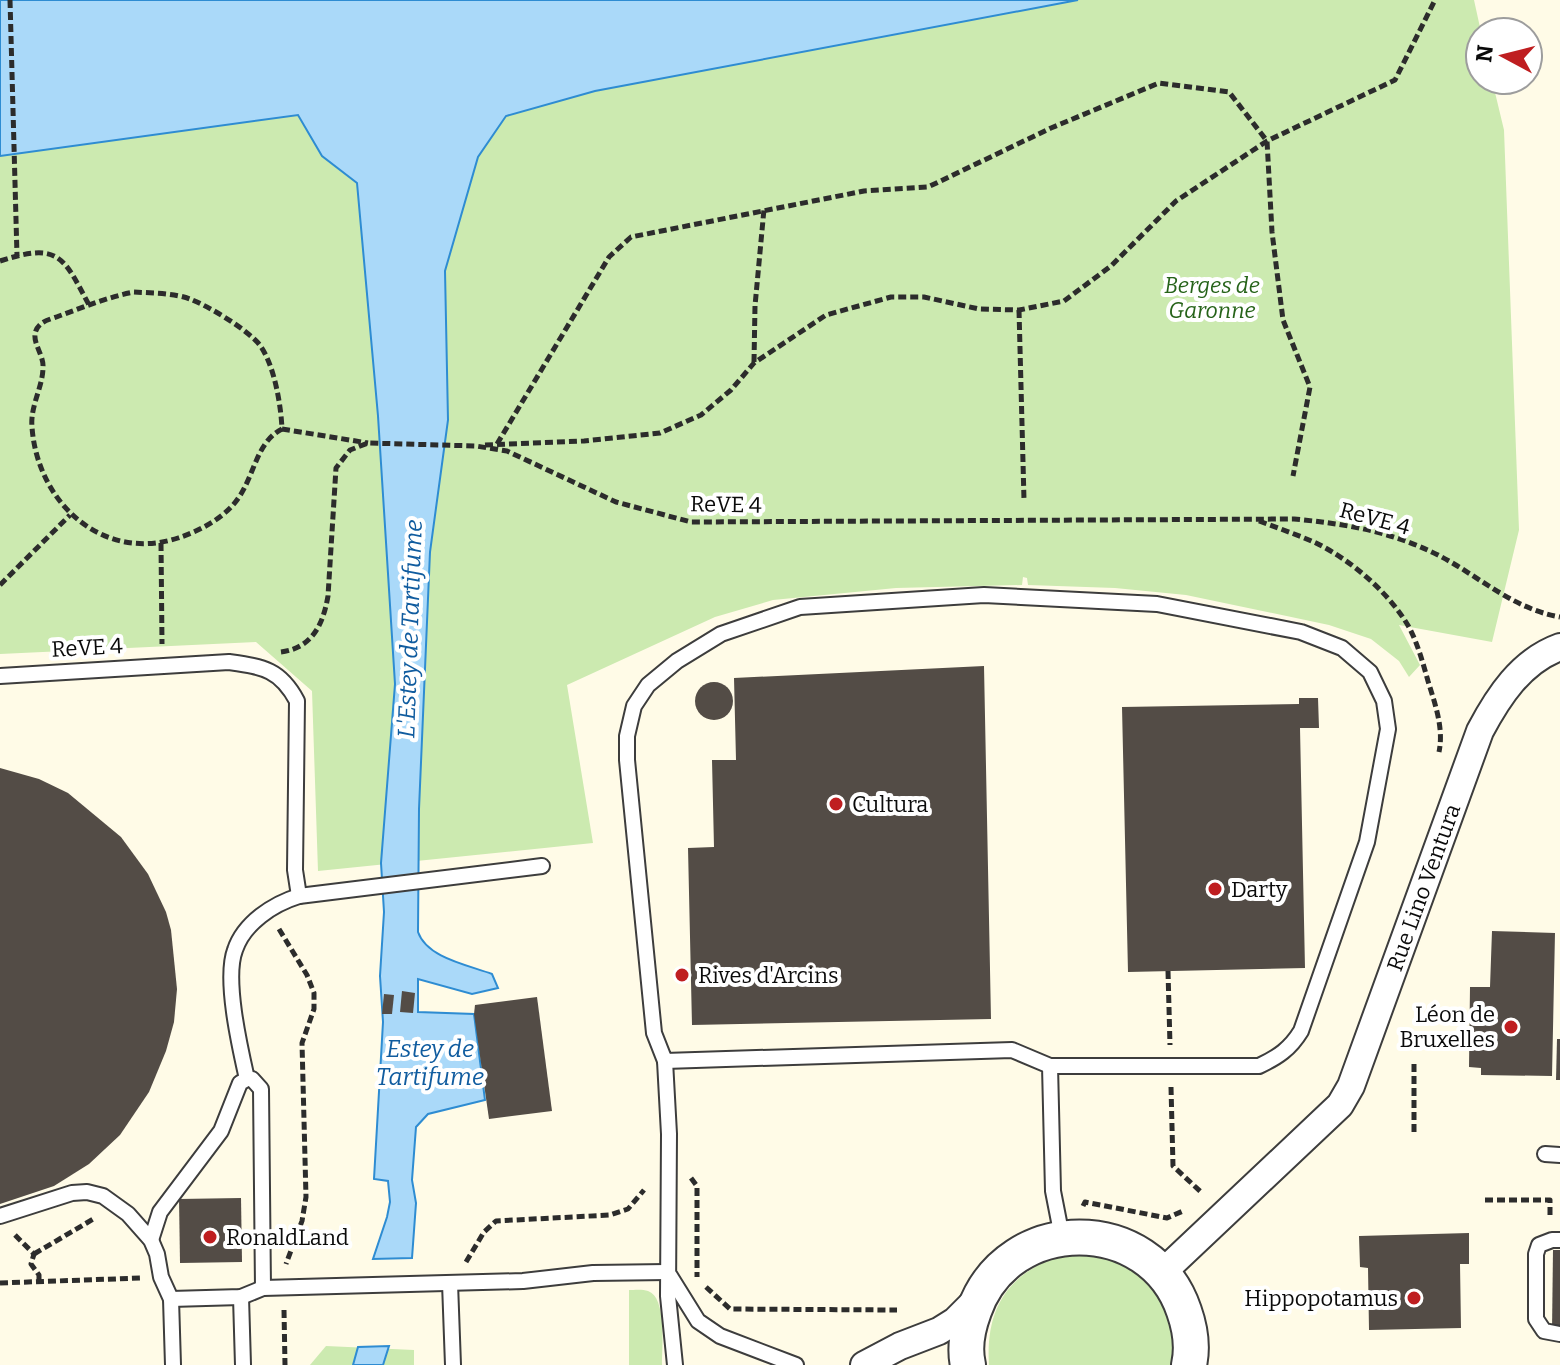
<svg xmlns="http://www.w3.org/2000/svg" width="1560" height="1365" font-family="Bitter,serif">
<rect width="100%" height="100%" fill="#fffbe7"/>
<g fill="#cceab0">
<polygon points="1078,0 1474,0 1481,32 1480,80 1492,80 1504,130 1519,530 1492,642 1399,625 1420,665 1409,677 1399,661 1371,639 1329,625 1186,595 1115,588 1028,585 1027,578 1023,577 1022,585 896,588 773,600 715,617 567,685 593,843 318,871 312,691 256,642 0,654 0,156 299,115 322,156 357,183 378,416 448,420 445,271 478,157 506,116 595,91"/>
<path d="M 1066,1254 L 1109,1256 L 1146,1276 L 1171,1311 L 1177,1365 L 989,1365 C 985,1306 1010,1271 1066,1254 Z"/>
<path d="M 629,1290 C 634,1290 643,1289 648,1291 C 667,1297 662,1348 662,1365 L 629,1365 Z"/>
<polygon points="326,1346 414,1350 414,1365 310,1365"/>
</g>
<g fill="#aad9f9" stroke="#2e8cd2" stroke-width="2">
<path d="M 0,0 L 1078,0 L 595,91 L 506,116 L 478,157 L 445,271 L 448,420 L 430,552 L 419,809 L 418,932 C 427,958 468,965 492,974 L 498,988 L 472,994 L 418,979 L 418,1012 L 474,1014 L 485,1100 L 428,1114 L 416,1127 L 412,1180 L 416,1203 L 412,1258 L 373,1259 L 387,1217 L 390,1202 L 388,1181 L 374,1179 L 383,1022 L 380,976 L 384,912 L 381,863 L 395,684 L 378,416 L 357,183 L 322,156 L 298,115 L 0,156 Z"/>
<polygon points="389,1346 383,1365 353,1365 358,1347"/>
</g>
<g fill="#534c46">
<polygon points="984,666 991,1019 692,1025 688,848 714,847 712,760 736,760 734,678"/>
<circle cx="714" cy="701" r="19"/>
<polygon points="1299,698 1318,698 1319,728 1300,728 1305,968 1128,972 1122,707 1299,704"/>
<polygon points="0,768 39,779 68,793 121,837 148,874 166,912 171,930 177,989 174,1022 166,1051 149,1092 120,1135 89,1164 54,1186 0,1204"/>
<polygon points="1492,931 1555,933 1552,1076 1481,1075 1481,1068 1469,1067 1470,987 1490,987"/>
<polygon points="402,991 415,993 413,1013 400,1012"/>
<polygon points="384,994 394,995 392,1014 382,1014"/>
<polygon points="537,997 552,1111 489,1119 474,1014 475,1005"/>
<polygon points="1557,1039 1560,1039 1560,1080 1556,1080"/>
<polygon points="241,1198 242,1262 180,1263 179,1199"/>
<polygon points="1469,1233 1469,1264 1460,1264 1461,1328 1369,1330 1368,1268 1360,1267 1359,1236"/>
<polygon points="1553,1250 1560,1250 1560,1331 1552,1331"/>
</g>
<g fill="none" stroke-linecap="round" stroke-linejoin="round">
<g stroke="#3d3d3d" stroke-width="18">
<g id="service">
<path d="M 0,676 L 229,662 C 263,667 280,669 297,701 L 295,870 L 299,896"/>
<polyline points="665,1061 669,1134 668,1296 675,1365"/>
<path d="M 1050,1066 L 1012,1050 L 665,1061 L 654,1033 L 627,760 L 627,736 L 634,706 L 648,685 L 677,661 L 721,634 L 800,607 L 984,595 L 1157,604 L 1301,632 L 1342,648 L 1370,672 L 1384,701 L 1388,729 L 1367,842 L 1301,1031 C 1290,1049 1278,1057 1259,1066 L 1050,1066 L 1053,1191 L 1062,1237"/>
<path d="M 247,1079 C 240,1048 224,979 235,950 C 244,923 273,904 299,896 L 542,866"/>
<polyline points="1545,1154 1560,1155"/>
<polyline points="0,1216 72,1193 87,1192 103,1196 128,1214 151,1240 157,1254 161,1277 171,1299 173,1365"/>
<polyline points="151,1240 160,1212 221,1131 240,1083 247,1079 252,1079 261,1089 263,1288"/>
<polyline points="1560,1240 1552,1240 1539,1245 1536,1254 1536,1319 1544,1331 1560,1334"/>
<polyline points="670,1276 698,1321 720,1336 796,1365"/>
<polyline points="450,1283 453,1365"/>
<polyline points="241,1297 243,1365"/>
<polyline points="171,1299 241,1297 263,1288 523,1281 593,1273 667,1272"/>
</g>
</g>
<g stroke="#3d3d3d" stroke-width="30">
<g id="minor">
<path id="s1" d="M 1162,1273 L 1340,1105 L 1351,1086 L 1480,731 C 1498,697 1521,661 1560,647"/>
<polyline points="864,1365 900,1346 939,1331 955,1321 977,1299"/>
</g>
</g>
<g stroke="#3d3d3d" stroke-width="38">
<path id="tertiary" d="M 968,1365 C 964,1348 968,1327 974,1311 C 1008,1213 1151,1213 1184,1311 C 1190,1328 1193,1347 1189,1365"/>
</g>
<g stroke="#2c2c2c" stroke-width="5" stroke-dasharray="8 4" stroke-linecap="butt">
<polyline points="10,0 17,256"/>
<path d="M 0,261 C 59,242 63,256 89,305"/>
<path d="M 134,292 C 152,293 174,293 190,299 C 210,307 245,328 259,344 C 274,363 281,405 282,429 C 258,441 255,471 241,494 C 228,516 202,530 178,538 C 101,563 37,501 32,427 C 30,406 43,387 43,367 C 44,352 25,336 42,323 C 46,320 54,318 59,316 C 84,307 108,297 134,292 Z"/>
<polyline points="1019,310 1024,500"/>
<polyline points="754,362 755,306 764,209"/>
<polyline points="282,429 368,443"/>
<polyline points="497,444 609,257 631,237 864,191 928,187 1051,128 1159,83 1229,92 1267,141 1272,232 1283,320 1310,387 1293,476"/>
<polyline points="485,445 584,441 660,433 701,415 731,390 754,363 826,315 891,297 924,297 979,309 1019,310 1064,301 1111,266 1176,201 1267,141 1395,80 1435,0"/>
<path d="M 1259,521 C 1278,528 1298,535 1316,543 C 1351,560 1391,594 1410,629 C 1418,645 1423,663 1428,681 C 1435,704 1444,728 1439,752"/>
<polyline points="161,543 162,644"/>
<polyline points="0,585 70,515"/>
<path d="M 281,652 C 312,648 323,625 328,596 L 336,468 L 350,450 L 368,443 L 476,446 L 507,451 L 616,502 L 691,522 L 1294,519 C 1346,524 1390,531 1438,555 C 1479,576 1513,609 1560,617"/>
<polyline points="279,929 307,975 314,993 314,1009 302,1043 306,1197 302,1221 286,1264"/>
<polyline points="1168,971 1170,1045"/>
<polyline points="1171,1087 1173,1166 1202,1193"/>
<polyline points="1414,1132 1414,1062"/>
<polyline points="691,1178 697,1186 697,1277"/>
<polyline points="1485,1200 1550,1200 1550,1218"/>
<polyline points="1083,1206 1085,1202 1167,1218 1183,1211"/>
<polyline points="15,1235 34,1254 31,1264 39,1275 39,1281"/>
<polyline points="34,1254 95,1218"/>
<polyline points="466,1262 484,1232 496,1221 610,1215 628,1209 644,1190"/>
<polyline points="0,1283 141,1278"/>
<polyline points="706,1287 730,1309 897,1310"/>
<polyline points="284,1310 285,1365"/>
</g>
<use href="#service" stroke="#fff" stroke-width="14"/>
<use href="#minor" stroke="#fff" stroke-width="26"/>
<use href="#tertiary" stroke="#fff" stroke-width="34"/>
</g>
<g fill="#bf1e20" stroke="#fff" stroke-width="3">
<circle cx="836" cy="804" r="8"/>
<circle cx="1215" cy="889" r="8"/>
<circle cx="682" cy="975" r="8"/>
<circle cx="1511" cy="1027" r="8"/>
<circle cx="210" cy="1237" r="8"/>
<circle cx="1414" cy="1298" r="8"/>
</g>
<g text-anchor="middle" stroke-width="8" stroke-linejoin="round" paint-order="stroke">
<g font-size="22" font-style="italic" fill="#266319" stroke="#fff">
<text x="1212" y="293">Berges de<tspan x="1212" dy="25">Garonne</tspan></text>
</g>
<g font-size="22" fill="#0a0a0a" stroke="#fff">
<text transform="translate(726 504) rotate(1)" y="8">ReVE 4</text>
<text transform="translate(1375 518) rotate(15)" y="8">ReVE 4</text>
<text transform="translate(87 647) rotate(-3)" y="8">ReVE 4</text>
<text dy="8" stroke="none"><textPath href="#s1" startOffset="478">Rue Lino Ventura</textPath></text>
</g>
<g font-size="22" fill="#0a0a0a" stroke="#fff" text-anchor="start">
<text x="852" y="812">Cultura</text>
<text x="1231" y="897">Darty</text>
<text x="698" y="983">Rives d'Arcins</text>
<text x="1495" y="1022" text-anchor="end">Léon de<tspan x="1495" dy="25">Bruxelles</tspan></text>
<text x="226" y="1245">RonaldLand</text>
<text x="1398" y="1306" text-anchor="end">Hippopotamus</text>
</g>
<g font-size="24" font-style="italic" fill="#105c9f" stroke="#fff">
<text transform="translate(410 629) rotate(-88)" y="8">L'Estey de Tartifume</text>
<text x="430" y="1057">Estey de<tspan x="430" dy="28">Tartifume</tspan></text>
</g>
</g>
<g transform="translate(1504 56) rotate(277)"><circle r="38" fill="#ffffff" stroke="#9d9d9d" stroke-width="2"/>
<path d="M0-6L14 30L0 20L-14 30Z" fill="#bf1e20"/>
<text y="-12" font-size="22" font-weight="bold" text-anchor="middle" fill="#0a0a0a">N</text>
</g>
</svg>
